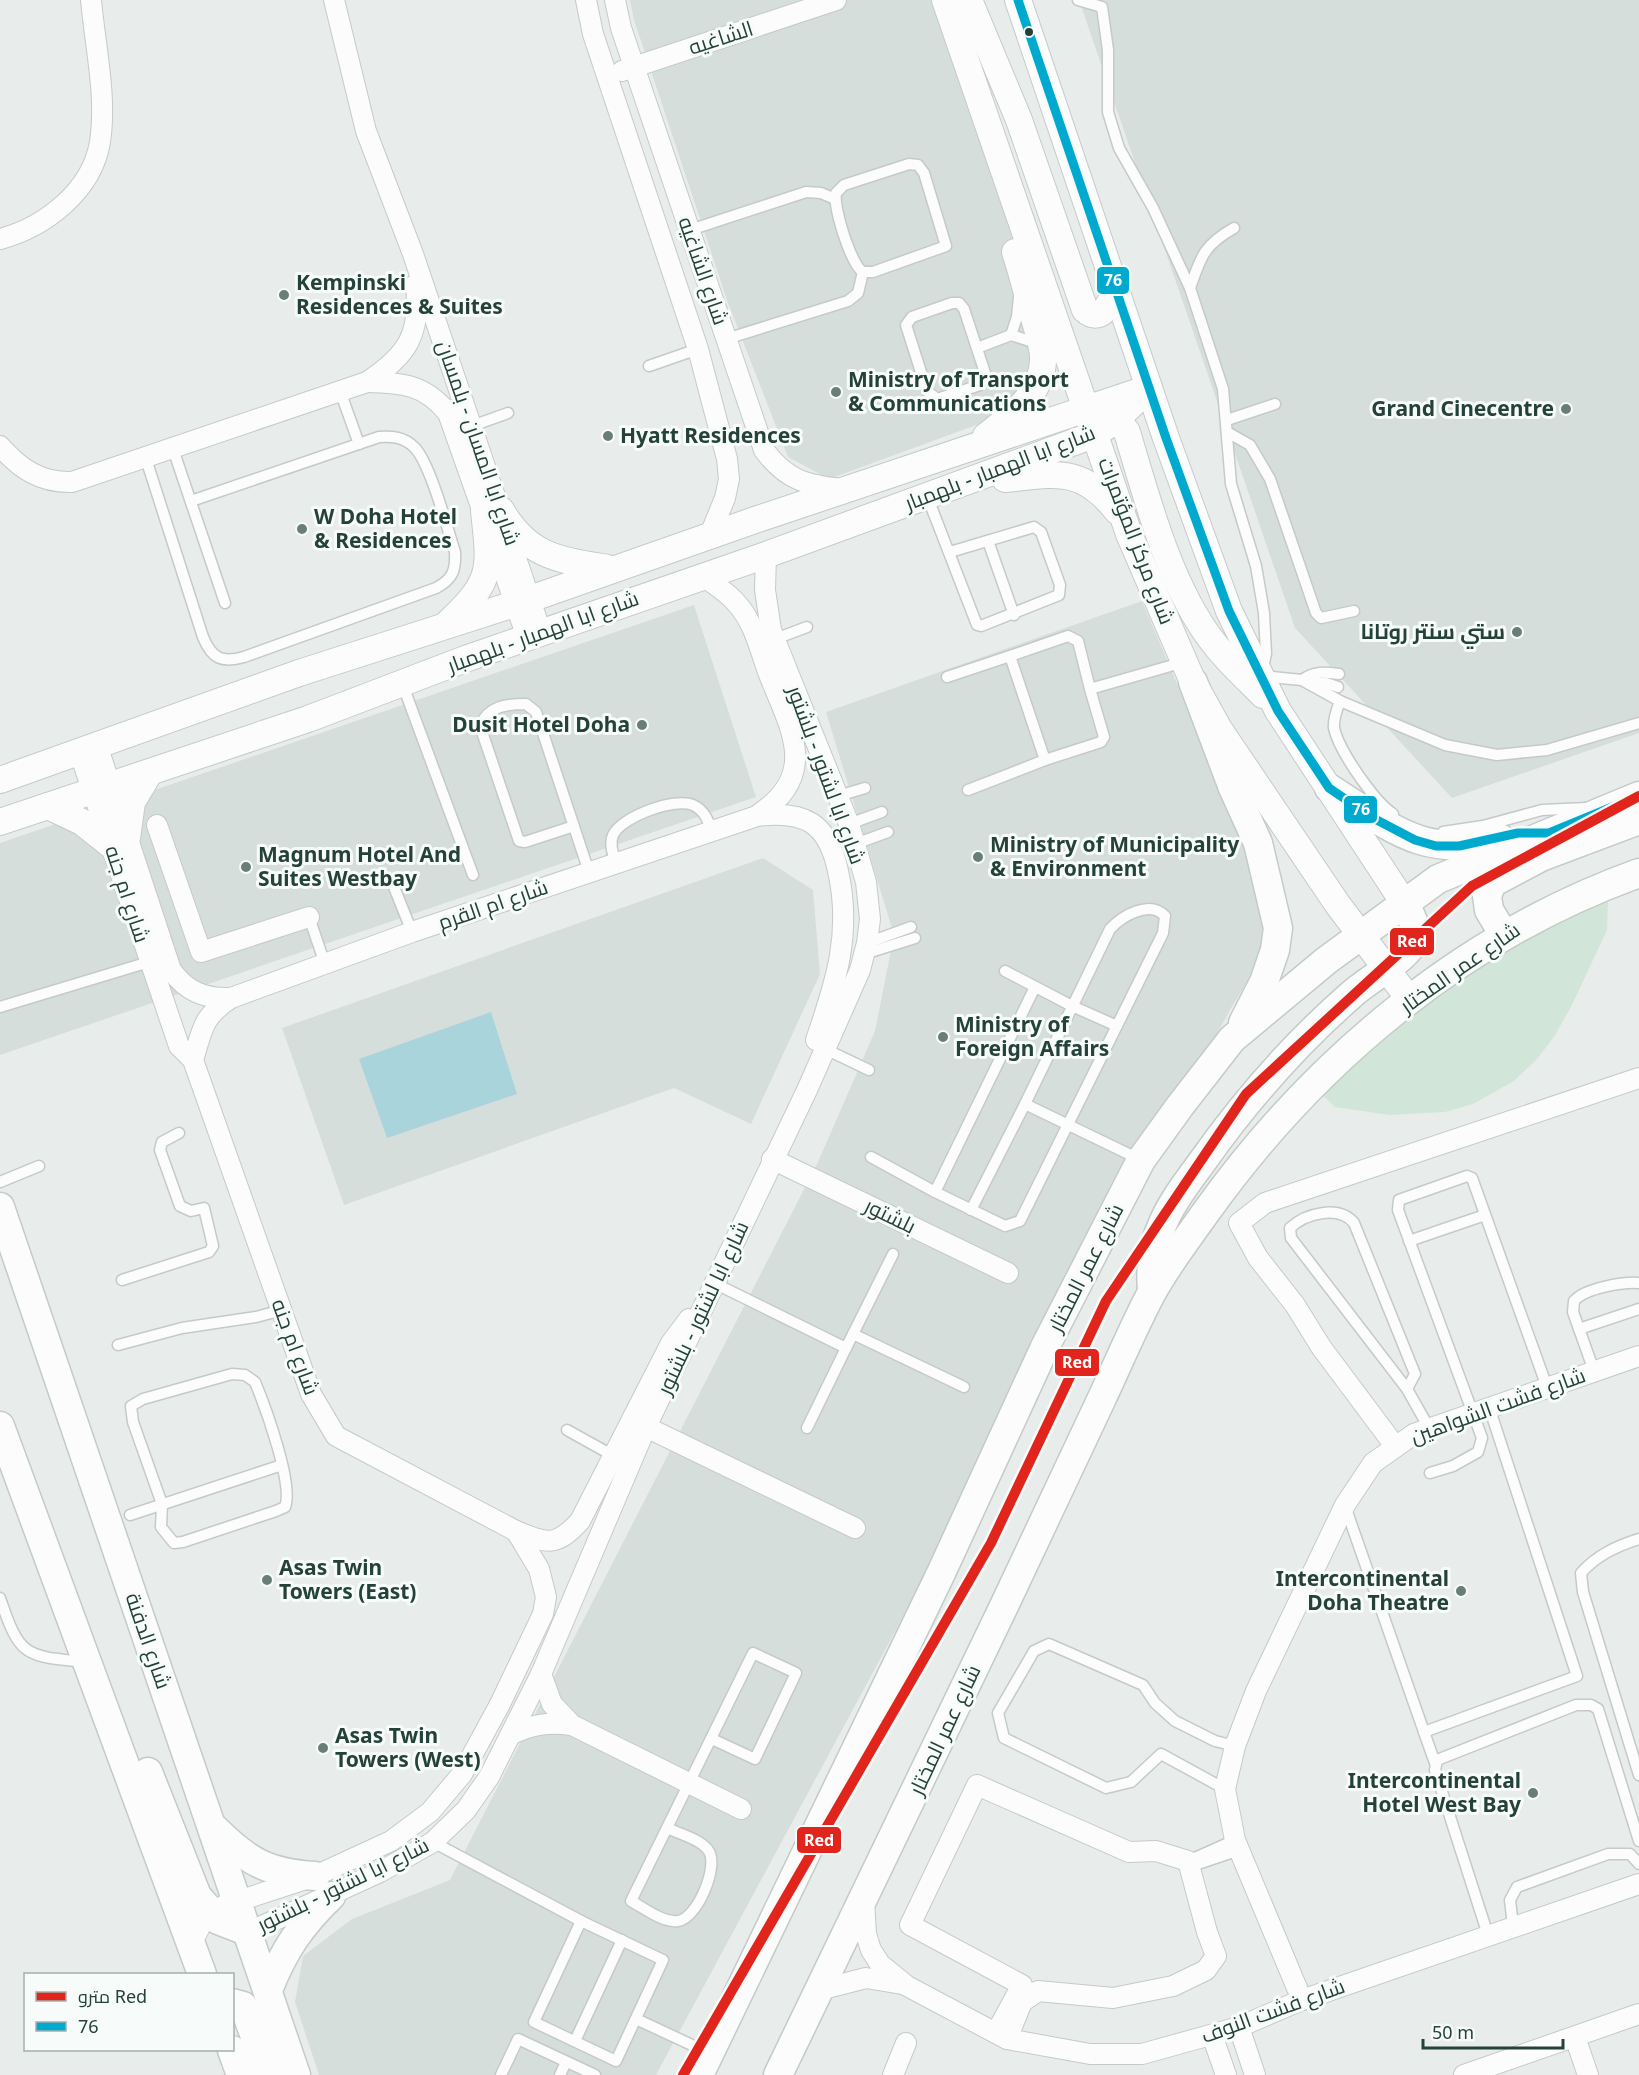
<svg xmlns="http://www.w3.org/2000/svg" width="1639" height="2075" font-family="'Noto Sans',Cairo,sans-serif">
<rect width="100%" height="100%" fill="#e8edeb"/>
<g fill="#d6dedb">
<polygon points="630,0 935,0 1011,220 1035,347 1023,403 979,424 829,479 788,457 728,303 634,20"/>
<polygon points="1079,0 1639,0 1639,733 1452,798 1295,628"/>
<polygon points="1142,601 1249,853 1268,949 1231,1008 656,2075 319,2075 295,2002 303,1956 352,1919 450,1880 818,1162 875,1031 894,935 826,712"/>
<polygon points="694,605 756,797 0,1055 0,843"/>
<polygon points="763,858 813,890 820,974 751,1124 674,1088 344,1205 282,1028"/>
</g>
<polygon fill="#d1e6d8" points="1608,899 1607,930 1571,1007 1554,1037 1537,1059 1514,1081 1473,1104 1445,1112 1389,1115 1335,1107 1322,1095 1416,1007 1536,930"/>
<polygon fill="#a9d4db" points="491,1012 517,1094 387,1138 359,1059"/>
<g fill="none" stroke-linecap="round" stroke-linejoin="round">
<g stroke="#c5cac8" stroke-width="13">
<g id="service">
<polyline points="1078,0 1102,7 1108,50 1108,112 1119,148 1153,208 1190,288 1223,389 1231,484 1256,566 1264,613 1266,654 1261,676 1302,680 1340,701 1445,745 1497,755 1547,750 1639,723"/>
<path d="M 909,164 L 918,165 L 924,173 L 946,246 L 873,272 L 863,272 C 851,265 833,207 836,193 L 844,185 Z"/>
<polyline points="690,230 806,192 821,193 835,199"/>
<path d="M 1190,288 C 1201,256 1204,245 1234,228"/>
<polygon points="952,303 959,303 964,309 986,376 980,385 937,399 927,391 906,325 912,317"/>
<polyline points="1011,335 1017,317 1019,297"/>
<polyline points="726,339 848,301 858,293 863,272"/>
<polyline points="977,348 1011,335 1039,344"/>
<polyline points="649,366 698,349"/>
<polyline points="340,391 359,444"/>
<polyline points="1227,420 1275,404"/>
<polyline points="472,426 508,413"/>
<polyline points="1227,432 1250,445 1270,479 1316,613 1321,618 1354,611"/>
<polyline points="173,449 225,603"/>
<path d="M 146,459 L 203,637 C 212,659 222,663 244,657 L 436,588 C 453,579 456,570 455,552 C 447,528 430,462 414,447 C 404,437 392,436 379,437 L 191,501"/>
<polyline points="927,496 977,625 981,626 1059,595 1060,585 1041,532 1034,527 950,552"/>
<polyline points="988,541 1014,615"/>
<polyline points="775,639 807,627"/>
<polyline points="947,677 1010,656"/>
<path d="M 1302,680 C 1314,671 1324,672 1339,674"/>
<polyline points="402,683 473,875"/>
<polyline points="1310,683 1326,683 1338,687"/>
<polyline points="1090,689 1104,737 1101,742 1045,760 1010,656 1068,636 1078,641 1090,689 1184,662"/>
<path d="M 1340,701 C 1337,709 1333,719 1334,728 C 1339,751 1374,801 1393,814"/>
<polyline points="968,790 1045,760"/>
<polyline points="838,796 865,788"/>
<polyline points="849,824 882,812"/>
<path d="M 574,826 L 525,842 L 519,841 L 480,726 C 488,706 506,704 526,704 L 536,712 L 589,872"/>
<polyline points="1443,832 1483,826 1542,810 1587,808"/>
<polyline points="855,844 888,832"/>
<path d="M 616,863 C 613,855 609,844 613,835 C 621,817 675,797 693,805 C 704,810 708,820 712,831"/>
<polyline points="394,887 412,932"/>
<polyline points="309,917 325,964"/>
<polyline points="867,943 911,927"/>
<polyline points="864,954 915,938"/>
<polyline points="1005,971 1072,1006 1117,1026"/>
<path d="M 1035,987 L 935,1192 L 1005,1226 L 1020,1221 L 1163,933 L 1165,916 C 1150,900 1123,915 1110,929 L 1025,1104 L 1141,1160"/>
<polyline points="0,1007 149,962"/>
<polyline points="825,1049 869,1070"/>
<polyline points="871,1157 935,1192"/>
<polyline points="0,1182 39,1166"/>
<polyline points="971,1210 1025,1104"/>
<polyline points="1409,1241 1485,1215"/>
<polyline points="122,1280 209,1252 213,1246 204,1208 191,1211 180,1206 160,1150 162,1142 179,1133"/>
<polyline points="714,1283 846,1348 893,1254"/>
<polyline points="1579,1329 1639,1309"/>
<polyline points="853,1334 964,1387"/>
<polyline points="118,1345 182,1328 256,1317 282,1310"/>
<path d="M 1594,1371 L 1573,1312 L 1574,1301 C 1585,1288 1623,1282 1639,1283"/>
<path d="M 232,1374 L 245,1375 L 255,1382 C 265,1406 294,1485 285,1507 L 276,1511 L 183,1542 L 174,1543 L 161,1527 L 162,1504 L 133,1422 L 131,1406 L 143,1399 Z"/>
<path d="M 1407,1389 L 1415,1374 L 1354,1223 C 1339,1205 1306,1213 1290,1228 L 1291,1238 L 1407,1389 L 1429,1428"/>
<polyline points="807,1428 846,1348"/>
<polyline points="567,1430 612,1455"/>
<polyline points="1430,1473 1453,1466 1478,1452 1482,1438 1398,1210 1399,1200 1467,1176 1472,1178 1547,1387"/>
<polyline points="1345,1506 1424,1732 1577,1676 1489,1407"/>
<polyline points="130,1515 282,1465"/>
<path d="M 1639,1539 C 1617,1546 1597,1555 1581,1573 L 1583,1592 L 1639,1775"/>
<path d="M 0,1598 C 20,1657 24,1656 85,1662"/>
<polyline points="1424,1732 1435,1763"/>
<polyline points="1225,1789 1161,1754 1131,1782 1106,1788 1004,1738 998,1713 1034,1651 1049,1644 1143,1685 1155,1703 1175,1721 1215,1741 1235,1746"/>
<path d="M 667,1828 C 680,1834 700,1839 708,1850 C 720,1865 697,1919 678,1921 C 663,1923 644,1908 631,1901 L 753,1653 L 796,1673 L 755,1759 L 712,1739"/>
<polyline points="433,1842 581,1921"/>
<polyline points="1197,1857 1235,1840"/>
<polyline points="1189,1867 1239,1850"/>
<polygon points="581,1921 663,1960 616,2061 534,2022"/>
<polyline points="1513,1926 1510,1900 1517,1887 1608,1854 1630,1854 1639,1864"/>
<polyline points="1488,1935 1435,1770 1437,1760 1576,1705 1591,1705 1598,1709 1639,1841"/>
<polyline points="636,2019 709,2053"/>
<polyline points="575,2041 622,1940"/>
<polyline points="501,2075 518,2039 595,2075"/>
<polyline points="560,2075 566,2062"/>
</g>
</g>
<g stroke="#c5cac8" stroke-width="22">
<g id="minor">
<polyline points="334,0 366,131 413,254 541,632"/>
<polyline points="586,0 593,34 698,349 727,459 729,479 725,498 709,537"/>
<path d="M 615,0 L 621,28 L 764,450 C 786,480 806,485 842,489"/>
<polyline points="622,71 836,0"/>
<path d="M 0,239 C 45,227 92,191 100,142 C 107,96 95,46 91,0"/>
<path d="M 367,382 C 403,383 424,384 448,413 L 527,637"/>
<path d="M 0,446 C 20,469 41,483 72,482 L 367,382 C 408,355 421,334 416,284"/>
<path d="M 703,576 C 715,585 729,593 738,605 C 754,623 760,650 768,672 C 789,726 821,773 759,814"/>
<path d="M 97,745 L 171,970 C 186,991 204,999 231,998"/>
<path d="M 79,751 L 179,1046 L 193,1060 L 311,1394 L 336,1436 L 516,1531 C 548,1544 556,1547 580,1521 L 671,1343 L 689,1319"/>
<polyline points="157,825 201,952 309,917"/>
<path d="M 193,1060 C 203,1028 202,1017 231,998 L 412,932 L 757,816 C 805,810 828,823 838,871 C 852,933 836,982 816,1040"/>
<polyline points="772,1159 1008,1273"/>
<polyline points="646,1427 855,1528"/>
<polyline points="1395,1446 1321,1347 1295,1305 1258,1258 1239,1223 1265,1203 1639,1078"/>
<polyline points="541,1674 552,1704 572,1725 741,1809"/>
<path d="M 512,1734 C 533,1724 549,1722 572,1725"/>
<polyline points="864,1900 866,1934 871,1950 880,1964 907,1986 1007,2039 1090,2054 1142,2054 1239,2027 1302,2000 1639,1884"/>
<polyline points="249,1932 380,1872 433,1842 466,1810 489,1777 541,1674 646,1427 807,1090 860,970 867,943 870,919 866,882 849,824 771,630 765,590 766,555"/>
<polyline points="191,1944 203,1921 223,1906 315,1876 391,1841 430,1812 462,1774 500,1704 543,1614 546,1597 539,1569 516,1531"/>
<polyline points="819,1990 866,1978 902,1984"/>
<polyline points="1302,2000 1235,1840 1225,1789 1235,1746 1256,1691 1345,1505 1373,1463 1414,1434 1639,1356"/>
<polyline points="1239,2027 1255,2075"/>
<polyline points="996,2033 1022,1985 910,1925 977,1785 1129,1852 1156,1851 1188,1861 1207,1932 1216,1956 1206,1970 1173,1986 1113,1998 1038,1991 1022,2002 1007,2039"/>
<polyline points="1212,2035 1226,2075"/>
<polyline points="1575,2037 1588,2075"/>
<polyline points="893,2075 906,2043"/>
<polyline points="1464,2075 1639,2014"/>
</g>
</g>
<g stroke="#c5cac8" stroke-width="28">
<g id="tertiary">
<polyline points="945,0 1129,534 1193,682 1219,729 1338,905 1410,1000"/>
<path d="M 969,0 L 1019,120 L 1085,310 C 1101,324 1111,303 1115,290"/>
<polyline points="1018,0 1166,438 1229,611 1278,711 1404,903"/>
<path d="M 1104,413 L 1117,419 L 1127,432 C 1147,499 1170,587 1213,642 C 1228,662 1246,678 1263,695"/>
<path d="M 986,436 C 1011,416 1045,392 1043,356 C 1042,342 1037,328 1033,315 C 1027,294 1022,273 1015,252"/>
<path d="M 1005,479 C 1056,474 1082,466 1117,511"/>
<path d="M 501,510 C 528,557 559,560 608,568"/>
<path d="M 449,622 C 494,580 490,568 484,511"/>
<polyline points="0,780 299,673 530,599 755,520 1143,390"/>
<polyline points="48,806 82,822 111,845"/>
<polyline points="0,822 308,719 468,658 766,555 1096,434 1117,419 1149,388"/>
<polyline points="127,838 132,802 150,772"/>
</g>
</g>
<g stroke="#c3cbc8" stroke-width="31">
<g id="secondary">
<polyline points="1193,682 1233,788 1258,843 1278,928 1275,950 1264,982 1243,1023"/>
<path d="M 1329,788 C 1389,826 1424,861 1500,838"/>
<polyline points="1504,935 1489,910 1487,896 1492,883 1541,857 1639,820"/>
<polyline points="0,1207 296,2075"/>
<path d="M 1152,1290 C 1150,1268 1153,1244 1163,1223 C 1172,1202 1188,1181 1202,1162 C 1245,1101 1295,1044 1351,995 C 1366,981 1401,962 1411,946 C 1420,930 1412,917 1404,903"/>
<polyline points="0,1426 202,1974"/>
<polyline points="148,1772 197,1896 218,1920 249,1932"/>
<path d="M 215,1829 C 248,1862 268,1873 315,1876"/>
<path d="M 268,1990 C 284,1950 300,1926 331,1896"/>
<polyline points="232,2003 243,2006 246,2012 269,2075"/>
<polyline points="232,2050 241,2075"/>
<polyline points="699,2075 942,1571 1044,1349 1141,1160 1180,1106 1232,1039 1327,960 1438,879 1639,796"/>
<path d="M 778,2075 C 853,1919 929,1763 1004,1606 C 1036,1537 1069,1468 1102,1398 C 1118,1364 1133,1328 1151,1294 C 1166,1266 1187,1239 1206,1212 C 1314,1061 1463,936 1639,873"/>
</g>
</g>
<use href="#service" stroke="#fcfcfc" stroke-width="10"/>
<use href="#minor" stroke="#fcfcfc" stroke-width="20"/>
<use href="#tertiary" stroke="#fcfcfc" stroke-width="26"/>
<use href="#secondary" stroke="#fcfcfc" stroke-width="28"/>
<g stroke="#f7fbf9" stroke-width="14">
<polyline id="bus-1" points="1018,0 1166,438 1229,611 1278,711 1329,788 1373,818 1415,840 1436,846 1459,846 1518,833 1549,833 1639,796"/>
</g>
<use href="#bus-1" stroke="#00a9ce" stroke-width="9"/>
<g stroke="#f7fbf9" stroke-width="15">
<polyline id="metro-1" points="683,2075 991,1543 1106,1301 1246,1094 1472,886 1639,796"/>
</g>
<use href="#metro-1" stroke="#e2251c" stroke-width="10"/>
</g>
<circle fill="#24423a" stroke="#f7fbf9" stroke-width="2" cx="1029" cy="32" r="5"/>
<g fill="#697e78" stroke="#f7fbf9" stroke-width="2">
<circle cx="284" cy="295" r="6"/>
<circle cx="836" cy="392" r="6"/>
<circle cx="1566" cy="409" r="6"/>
<circle cx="608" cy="436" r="6"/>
<circle cx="302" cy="529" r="6"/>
<circle cx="1517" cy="632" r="6"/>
<circle cx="642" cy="725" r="6"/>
<circle cx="978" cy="857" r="6"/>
<circle cx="246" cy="867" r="6"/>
<circle cx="943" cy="1037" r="6"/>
<circle cx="267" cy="1580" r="6"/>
<circle cx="1461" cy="1591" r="6"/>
<circle cx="323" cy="1748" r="6"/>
<circle cx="1533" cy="1793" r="6"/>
</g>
<g text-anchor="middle" stroke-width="6" stroke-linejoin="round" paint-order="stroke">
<g font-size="21" fill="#24423a" stroke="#f7fbf9">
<text transform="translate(721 38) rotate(-18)" y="7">الشاغيه</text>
<text transform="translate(703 271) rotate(71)" y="7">شارع الشاغيه</text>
<text transform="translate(478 443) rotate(71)" y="7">شارع ابا المسان - بلمسان</text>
<text transform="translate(1000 468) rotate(-21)" y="7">شارع ابا الهمبار - بلهمبار</text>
<text transform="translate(1136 541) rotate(69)" y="7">شارع مركز المؤتمرات</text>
<text transform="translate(543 632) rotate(-20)" y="7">شارع ابا الهمبار - بلهمبار</text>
<text transform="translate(826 775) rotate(70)" y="7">شارع ابا لشتور - بلشتور</text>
<text transform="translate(127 894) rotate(72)" y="7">شارع ام جنه</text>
<text transform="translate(493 905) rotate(-19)" y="7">شارع ام القرم</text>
<text transform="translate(1460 968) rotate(-35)" y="7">شارع عمر المختار</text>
<text transform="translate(890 1216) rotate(26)" y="7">بلشتور</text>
<text transform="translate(1086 1268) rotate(-63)" y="7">شارع عمر المختار</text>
<text transform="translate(703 1308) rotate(-65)" y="7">شارع ابا لشتور - بلشتور</text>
<text transform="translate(295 1347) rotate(70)" y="7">شارع ام جنه</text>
<text transform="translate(1498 1406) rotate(-20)" y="7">شارع فشت الشواهين</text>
<text transform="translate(148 1641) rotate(71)" y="7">شارع الدفنة</text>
<text transform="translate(945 1730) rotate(-65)" y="7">شارع عمر المختار</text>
<text transform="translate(343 1885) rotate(-26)" y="7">شارع ابا لشتور - بلشتور</text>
<text transform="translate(1273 2011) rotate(-20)" y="7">شارع فشت النوف</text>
</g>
<g font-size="21" font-weight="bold" fill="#24423a" stroke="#f7fbf9" text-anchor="start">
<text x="296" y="290">Kempinski<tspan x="296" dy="24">Residences &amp; Suites</tspan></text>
<text x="848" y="387">Ministry of Transport<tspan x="848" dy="24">&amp; Communications</tspan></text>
<text x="1554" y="416" text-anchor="end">Grand Cinecentre</text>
<text x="620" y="443">Hyatt Residences</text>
<text x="314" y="524">W Doha Hotel<tspan x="314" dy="24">&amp; Residences</tspan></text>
<text x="1505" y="639" text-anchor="end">ستي سنتر روتانا</text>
<text x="630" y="732" text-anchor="end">Dusit Hotel Doha</text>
<text x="990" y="852">Ministry of Municipality<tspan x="990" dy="24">&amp; Environment</tspan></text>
<text x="258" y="862">Magnum Hotel And<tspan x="258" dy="24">Suites Westbay</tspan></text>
<text x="955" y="1032">Ministry of<tspan x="955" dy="24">Foreign Affairs</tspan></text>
<text x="279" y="1575">Asas Twin<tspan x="279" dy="24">Towers (East)</tspan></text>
<text x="1449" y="1586" text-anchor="end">Intercontinental<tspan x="1449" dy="24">Doha Theatre</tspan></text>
<text x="335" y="1743">Asas Twin<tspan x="335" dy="24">Towers (West)</tspan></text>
<text x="1521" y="1788" text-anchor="end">Intercontinental<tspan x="1521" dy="24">Hotel West Bay</tspan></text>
</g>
</g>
<g stroke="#f7fbf9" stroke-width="2">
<rect x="1096" y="266" width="34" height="29" rx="6" fill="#00a9ce"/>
<rect x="1343" y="795" width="35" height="29" rx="6" fill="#00a9ce"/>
<rect x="1389" y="927" width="46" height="29" rx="6" fill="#e2251c"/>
<rect x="1054" y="1348" width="46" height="29" rx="6" fill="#e2251c"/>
<rect x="796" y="1826" width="46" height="28" rx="6" fill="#e2251c"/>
</g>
<g font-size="16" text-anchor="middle" font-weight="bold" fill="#fff">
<text x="1113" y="286">76</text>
<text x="1361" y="815">76</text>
<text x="1412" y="947">Red</text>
<text x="1077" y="1368">Red</text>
<text x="819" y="1846">Red</text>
</g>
<rect x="24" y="1973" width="210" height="78" fill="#f7fbf9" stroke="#a3b1ad" stroke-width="1.5"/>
<rect x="36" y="1992" width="30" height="9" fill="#e2251c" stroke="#a3b1ad" stroke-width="1.5"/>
<text x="78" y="2003" font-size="18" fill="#24423a">مترو Red</text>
<rect x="36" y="2022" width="30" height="9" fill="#00a9ce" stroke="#a3b1ad" stroke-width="1.5"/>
<text x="78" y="2033" font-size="18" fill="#24423a">76</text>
<path d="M1423 2039v9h140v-9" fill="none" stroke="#24423a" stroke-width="3"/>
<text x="1432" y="2039" font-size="18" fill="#24423a" stroke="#f7fbf9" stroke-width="4.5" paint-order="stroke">50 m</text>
</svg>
